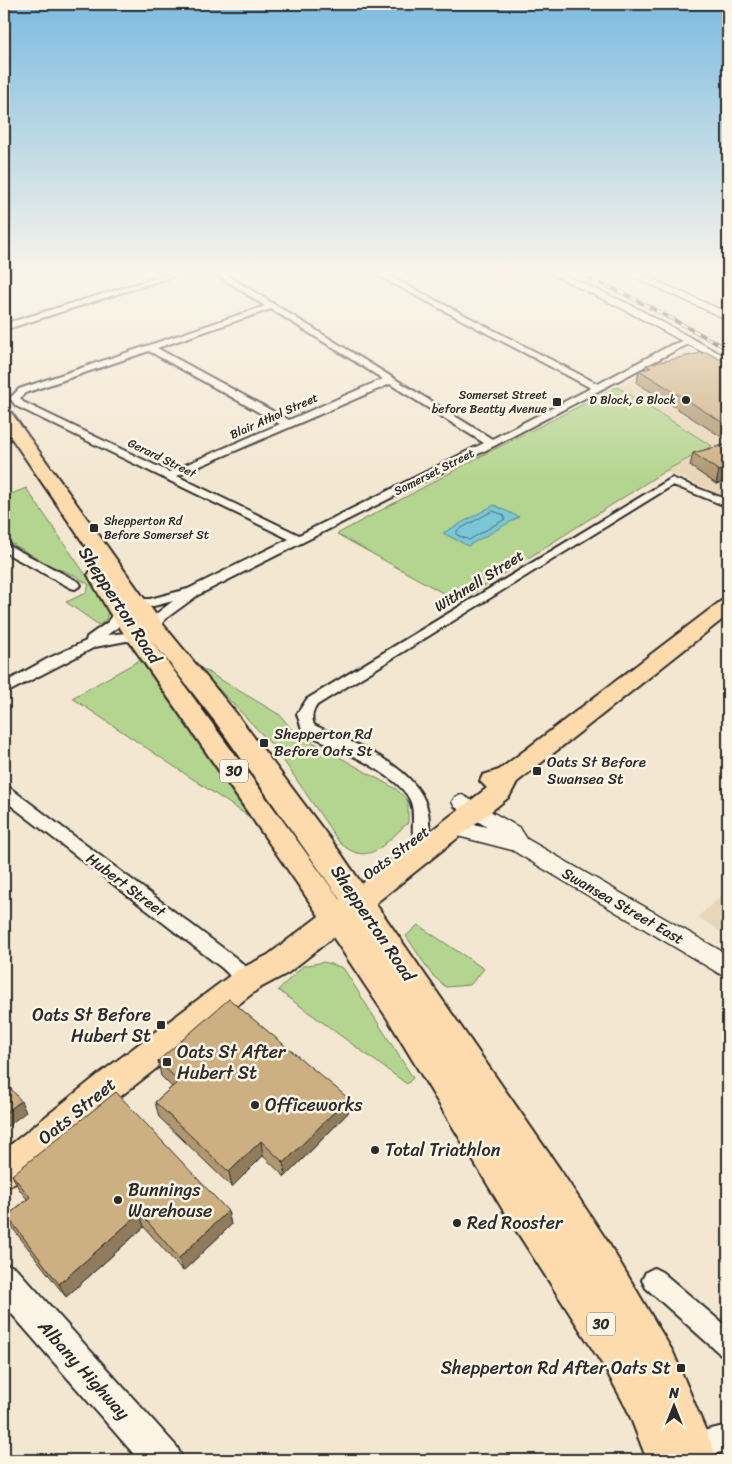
<svg xmlns="http://www.w3.org/2000/svg" width="732" height="1464" font-family="Sriracha,sans-serif">
<rect width="100%" height="100%" fill="#f3e7d1"/>
<filter id="ink" filterUnits="userSpaceOnUse"><feTurbulence type="fractalNoise" baseFrequency=".02" numOctaves="2"/><feDisplacementMap in="SourceGraphic" scale="10" xChannelSelector="R" yChannelSelector="G"/><feConvolveMatrix kernelMatrix="1 2 1 2 8 2 1 2 1" color-interpolation-filters="sRGB"/></filter>
<g filter="url(#ink)">
<g fill="#e8d6b9">
<polygon points="688,351 693,352 728,371 728,497 665,471 711,446 617,387"/>
<polygon points="728,889 728,936 698,917"/>
</g>
<g fill="#b4d58f" stroke="#70805d">
<polygon points="617,387 712,446 665,471 459,602 337,534 485,454"/>
<polygon points="26,488 90,581 108,610 106,620 99,625 66,602 86,593 89,585 76,576 51,566 4,539 4,497"/>
<polygon points="140,660 248,816 72,698"/>
<path d="M 196,665 L 280,715 L 293,731 L 396,789 L 408,801 L 408,823 C 383,844 369,869 339,842 L 275,748 Z"/>
<polygon points="418,925 484,969 470,985 446,987 432,975 406,936"/>
<polygon points="324,962 343,968 413,1078 407,1084 278,990 303,966"/>
</g>
<polygon fill="#7ac8d7" stroke="#5a8992" points="494,505 519,517 468,546 443,533"/>
<g fill="none" stroke-linecap="round" stroke-linejoin="round">
<polygon stroke="#4b6a70" stroke-width="1" points="493,511 504,515 505,519 469,540 457,535 457,531"/>
<g stroke="#2b2b2b" stroke-width="4">
<g id="minor">
<polygon points="169,274 180,274 4,330 4,324"/>
<path d="M 216,274 L 225,274 L 492,439 L 591,388 L 375,274 L 385,274 L 598,384 L 671,345 L 690,339 L 694,342 L 678,349 L 496,445 L 198,595 L 165,619 L 158,630 L 153,631 L 146,627 L 156,614 L 173,601 L 150,607 L 130,605 L 129,602 L 130,599 L 150,599 L 188,589 L 289,539 L 16,406 L 10,398 L 19,389 L 265,306 ZM 271,309 L 383,379 L 289,420 L 157,348 ZM 149,351 L 280,424 L 169,472 L 23,402 L 20,398 L 25,393 ZM 390,384 L 484,443 L 299,535 L 177,476 Z"/>
<path d="M 672,478 L 728,500 L 728,507 L 673,485 L 317,705 C 312,712 311,717 314,725 C 354,744 428,769 429,821 C 429,827 430,834 427,839 L 421,841 L 415,839 L 413,835 C 412,824 415,810 410,800 C 398,773 329,744 303,732 L 297,714 L 307,699 Z"/>
<polygon points="4,543 79,582 81,585 75,589 71,588 4,552"/>
<polygon points="120,608 127,612 118,627 107,635 126,633 146,637 148,640 146,643 126,641 95,647 4,694 4,683 47,659 86,641 87,637 108,622 115,609"/>
<path d="M 4,786 L 10,788 L 236,958 L 254,974 L 256,980 L 254,986 C 240,990 232,977 222,968 L 4,800 Z"/>
<polygon points="654,1268 662,1272 728,1328 728,1356 719,1353 646,1288 642,1280 646,1272"/>
<polygon points="728,1425 728,1451 691,1458 682,1454 678,1445 682,1436"/>
</g>
</g>
<g stroke="#2b2b2b" stroke-width="3">
<g id="tertiary">
<polygon points="551,274 563,274 631,305 728,358 728,366 623,309"/>
<polygon points="628,274 641,274 728,313 728,320"/>
<polygon points="462,795 520,828 527,839 728,955 728,977 720,974 512,850 446,833 443,828 446,823 453,820 487,827 455,807 452,802 455,797"/>
</g>
</g>
<g stroke="#2b2b2b" stroke-width="4">
<polygon id="secondary" points="4,1263 16,1268 177,1447 183,1460 139,1460 4,1305"/>
</g>
<g stroke="#2b2b2b" stroke-width="4">
<polygon id="primary" points="728,599 728,615 517,782 509,797 288,973 258,989 121,1096 16,1183 4,1188 4,1150 99,1074 236,971 268,955 487,788 480,781 483,775 499,770 721,601"/>
</g>
<g stroke="#2b2b2b" stroke-width="4">
<path id="trunk" d="M 4,410 L 10,411 L 161,622 L 235,712 L 339,851 L 559,1168 L 609,1244 L 673,1352 L 718,1460 L 647,1460 L 628,1411 L 606,1370 L 503,1210 L 389,1021 L 297,883 L 109,612 L 88,575 L 91,571 L 102,570 L 4,427 ZM 150,638 L 217,724 L 349,912 Z"/>
</g>
<use href="#minor" fill="#fcf5e5" fill-rule="evenodd"/>
<use href="#tertiary" fill="#fcf5e5" fill-rule="evenodd"/>
<use href="#secondary" fill="#fcf5e5" fill-rule="evenodd"/>
<use href="#primary" fill="#fddbac" fill-rule="evenodd"/>
<use href="#trunk" fill="#fddbac" fill-rule="evenodd"/>
<g stroke="#2b2b2b" stroke-width="4">
<polyline id="rail" points="580,274 625,294 728,349"/>
</g>
<use href="#rail" stroke="#fcf5e5" stroke-width="2.5" stroke-dasharray="7" stroke-linecap="butt"/>
</g>
<g fill="#b09770" stroke="#2b2b2b">
<polygon points="728,363 728,441 637,383 639,370 645,369 646,365"/>
<polygon points="728,444 728,481 727,481 716,484 690,466 693,453"/>
<polygon points="158,1061 348,1098 348,1113 285,1177 263,1156 232,1187 159,1117 155,1102 172,1087 161,1076"/>
<polygon points="12,1175 228,1211 231,1225 183,1271 144,1227 66,1297 14,1230 7,1216 27,1199 19,1189"/>
</g>
<g fill="#907b5b" stroke="#2b2b2b">
<polygon points="728,468 728,477 727,481 716,484 719,471"/>
<polygon points="5,1061 10,1073 4,1077 4,1062"/>
<polygon points="348,1098 348,1113 285,1177 284,1163"/>
<polygon points="21,1101 26,1112 4,1129 4,1114"/>
<polygon points="261,1141 263,1156 232,1187 229,1172"/>
<polygon points="228,1211 231,1225 183,1271 179,1258"/>
<polygon points="140,1213 144,1227 66,1297 59,1284"/>
</g>
<g fill="#cdb082" stroke="#2b2b2b">
<polygon points="706,352 728,363 728,426 639,370 651,368 646,365"/>
<polygon points="728,444 728,468 719,471 693,453"/>
<polygon points="229,999 348,1098 284,1163 261,1141 229,1172 155,1102 179,1081 158,1061"/>
<polygon points="4,1080 21,1101 4,1114"/>
<polygon points="116,1092 228,1211 179,1258 140,1213 59,1284 7,1216 30,1197 12,1175"/>
</g>
</g>
<linearGradient id="sky" x2="0" y2="1"><stop stop-color="#7cbce1"/><stop offset="0.57" stop-color="#faf4ea"/><stop offset="1" stop-color="#faf4ea" stop-opacity="0"/></linearGradient>
<rect width="732" height="479" fill="url(#sky)"/>
<g fill="#2b2b2b" stroke="#fcf5e5" stroke-width="2">
<circle cx="686" cy="400" r="5"/>
<rect x="552" y="397" width="10" height="10" rx="2.5"/>
<rect x="89" y="523" width="10" height="10" rx="2.5"/>
<rect x="259" y="738" width="10" height="10" rx="2.5"/>
<rect x="532" y="766" width="10" height="10" rx="2.5"/>
<rect x="156" y="1020" width="10" height="10" rx="2.5"/>
<rect x="162" y="1057" width="10" height="10" rx="2.5"/>
<circle cx="255" cy="1105" r="5"/>
<circle cx="375" cy="1150" r="5"/>
<circle cx="118" cy="1200" r="5"/>
<circle cx="457" cy="1223" r="5"/>
<rect x="676" y="1363" width="10" height="10" rx="2.5"/>
</g>
<g text-anchor="middle" stroke-width="5" stroke-linejoin="round" paint-order="stroke">
<g font-size="12" fill="#2b2b2b" stroke="#fcf5e5" text-anchor="end">
<text x="547" y="399">Somerset Street<tspan x="547" dy="14">before Beatty Avenue</tspan></text>
<text x="676" y="404">D Block, G Block</text>
<text x="104" y="525" text-anchor="start">Shepperton Rd<tspan x="104" dy="14">Before Somerset St</tspan></text>
</g>
<g font-size="12" fill="#2b2b2b" stroke="#fcf5e5">
<text transform="translate(274 416) rotate(-24)" y="4">Blair Athol Street</text>
<text transform="translate(162 458) rotate(26)" y="4">Gerard Street</text>
<text transform="translate(434 472) rotate(-27)" y="4">Somerset Street</text>
</g>
<g fill="#fcf5e5" stroke="#6a6863" stroke-width="1">
<rect x="220" y="759.5" width="28" height="23" rx="4"/>
<rect x="587" y="1312.5" width="28" height="23" rx="4"/>
</g>
<g font-size="14" font-weight="bold" fill="#2b2b2b">
<text x="234" y="776">30</text>
<text x="601" y="1329">30</text>
</g>
<g font-size="15" fill="#2b2b2b" stroke="#fcf5e5">
<text transform="translate(479 581) rotate(-32)" y="5">Withnell Street</text>
<text transform="translate(396 853) rotate(-37)" y="5">Oats Street</text>
<text transform="translate(126 885) rotate(37)" y="5">Hubert Street</text>
<text transform="translate(623 906) rotate(30)" y="5">Swansea Street East</text>
</g>
<g font-size="15" fill="#2b2b2b" stroke="#fcf5e5" text-anchor="start">
<text x="274" y="739">Shepperton Rd<tspan x="274" dy="17">Before Oats St</tspan></text>
<text x="547" y="767">Oats St Before<tspan x="547" dy="17">Swansea St</tspan></text>
</g>
<g font-size="18" fill="#2b2b2b" stroke="#fcf5e5">
<text transform="translate(120 605) rotate(57)" y="6">Shepperton Road</text>
<text transform="translate(373 923) rotate(56)" y="6">Shepperton Road</text>
<text transform="translate(77 1111) rotate(-39)" y="6">Oats Street</text>
<text transform="translate(84 1370) rotate(48)" y="6">Albany Highway</text>
</g>
<g font-size="18" fill="#2b2b2b" stroke="#fcf5e5" text-anchor="start">
<text x="151" y="1021" text-anchor="end">Oats St Before<tspan x="151" dy="21">Hubert St</tspan></text>
<text x="177" y="1058">Oats St After<tspan x="177" dy="21">Hubert St</tspan></text>
<text x="265" y="1111">Officeworks</text>
<text x="385" y="1156">Total Triathlon</text>
<text x="128" y="1196">Bunnings<tspan x="128" dy="21">Warehouse</tspan></text>
<text x="467" y="1229">Red Rooster</text>
<text x="671" y="1374" text-anchor="end">Shepperton Rd After Oats St</text>
</g>
</g>
<rect width="732" height="1464" fill="none" stroke="#fcf5e5" stroke-width="20"/>
<rect x="10" y="10" width="712" height="1444" fill="none" stroke="#2b2b2b" stroke-width="2" filter="url(#ink)"/>
<g transform="translate(674 1406)" stroke="#fcf5e5" stroke-width="4" paint-order="stroke">
<path d="M0-4L9 19L0 12L-9 19Z" fill="#2b2b2b"/>
<text y="-8" font-size="14" font-weight="bold" text-anchor="middle" fill="#2b2b2b">N</text>
</g>
</svg>
